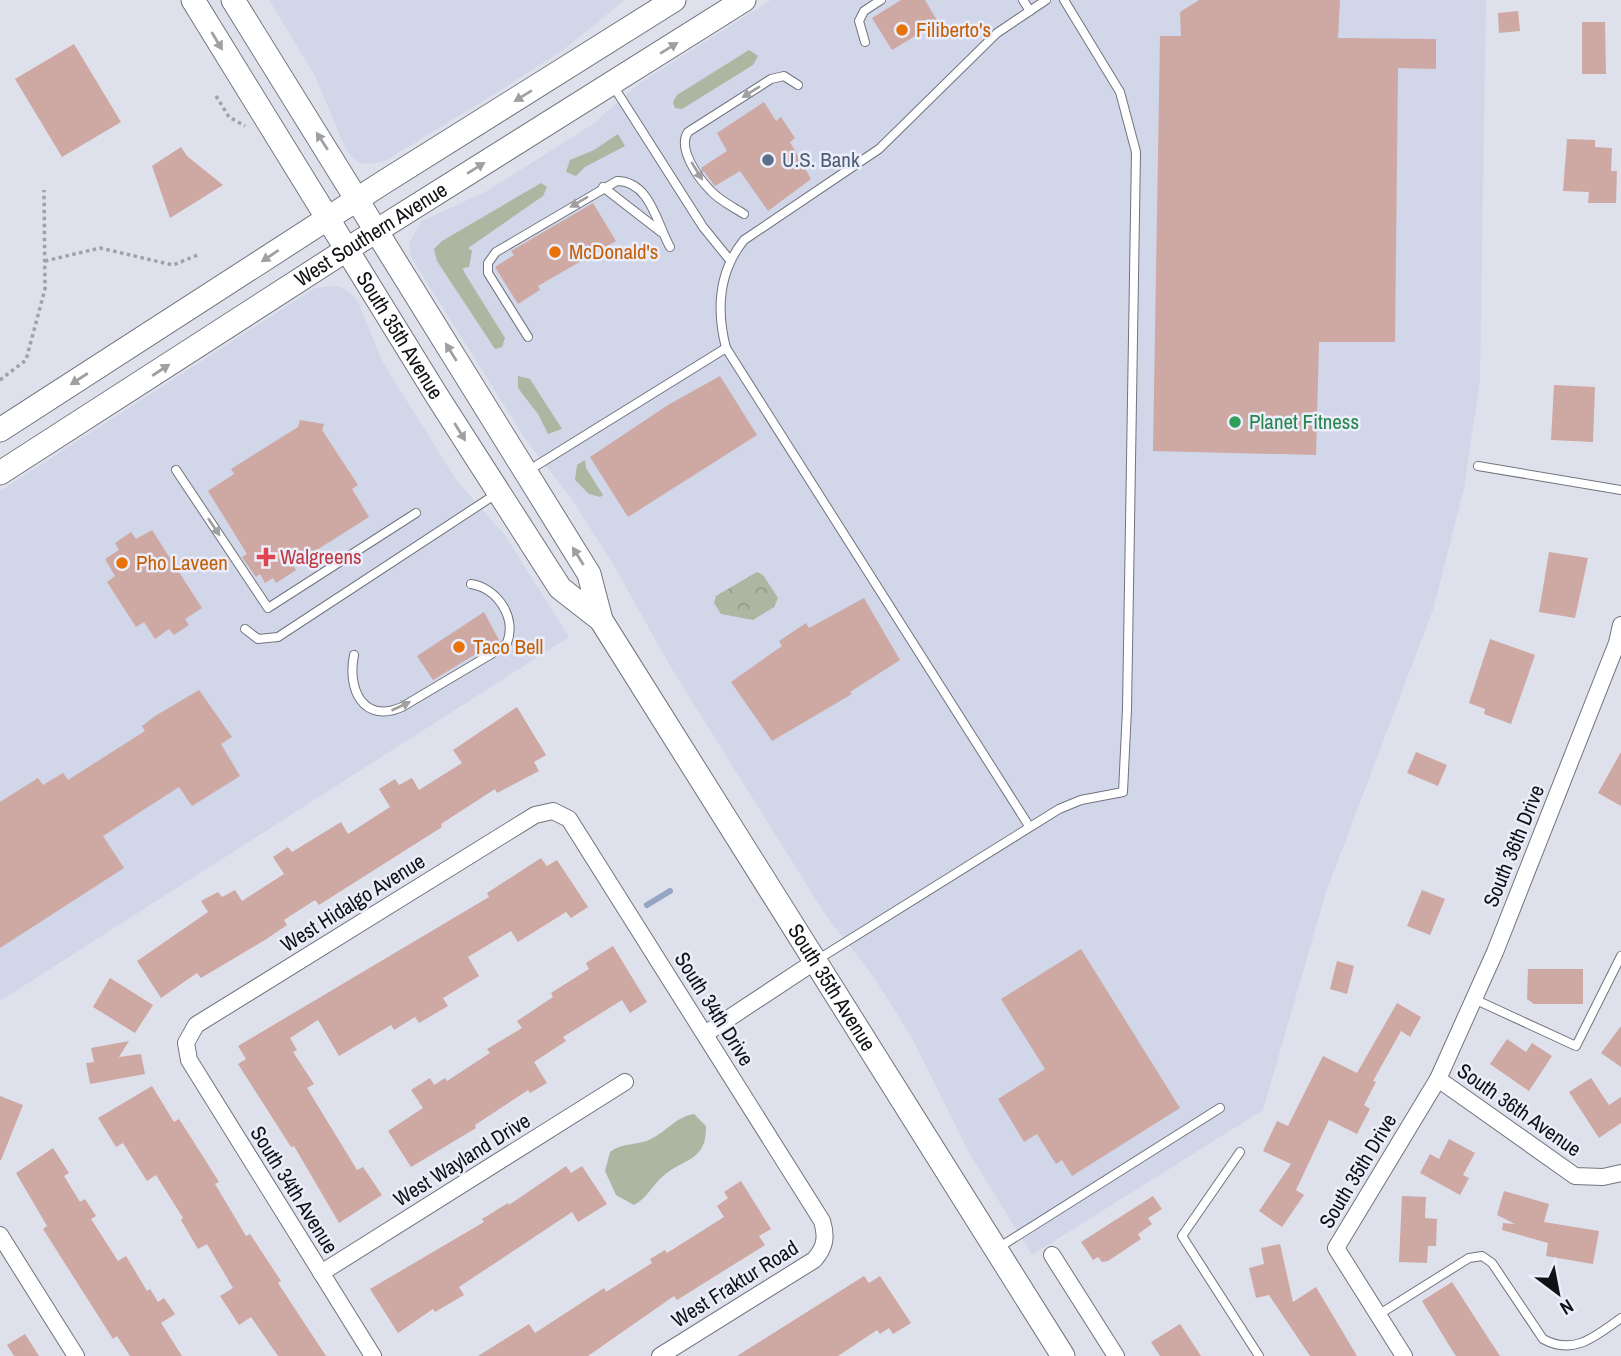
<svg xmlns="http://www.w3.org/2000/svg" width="1621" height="1356" font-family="'Archivo Narrow',sans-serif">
<defs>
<pattern id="park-crowns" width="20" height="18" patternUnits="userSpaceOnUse" patternTransform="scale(1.75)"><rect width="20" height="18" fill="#abb7a0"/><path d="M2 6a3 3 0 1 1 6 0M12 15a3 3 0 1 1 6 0" fill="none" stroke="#929c89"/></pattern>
</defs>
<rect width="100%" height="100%" fill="#dee1ec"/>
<g fill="#d1d6e9">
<polygon points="269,0 625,0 563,50 488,98 385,161 368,164 359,163 346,150 315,76"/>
<polygon points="771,0 1486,0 1480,380 1464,488 1434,607 1326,892 1263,1110 1032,1255 968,1151 912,1038 875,979 825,914 670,666 612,562 570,497 526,440 411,257 409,243 422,221 487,191 593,124 641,82"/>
<polygon points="337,286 347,290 357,300 383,363 457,481 504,534 569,637 0,1001 0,491 315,288"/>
</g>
<g fill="#abb7a0">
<polygon points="749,50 758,56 753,65 682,109 675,108 673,102 677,95"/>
<polygon points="618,134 625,146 585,167 576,176 566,172 570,160 594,150"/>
<polygon points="541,183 547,187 543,196 468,248 472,251 469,267 463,268 464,272 505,338 502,347 495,349 437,261 434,249 442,241"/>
<polygon points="518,376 530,379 562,429 548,434 538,414 518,388"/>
<polygon points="585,460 586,468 603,495 600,497 589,494 575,480 577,465"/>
<path d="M 694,1114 L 706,1126 C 707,1162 683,1158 662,1177 C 652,1186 647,1198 634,1205 L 616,1195 L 605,1171 L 610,1152 C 623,1142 637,1146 651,1139 C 667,1131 676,1117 694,1114 Z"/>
</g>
<polygon fill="url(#park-crowns)" points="757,572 763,575 778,598 774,607 753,620 721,614 714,603 716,596"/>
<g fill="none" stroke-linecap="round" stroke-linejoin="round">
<polyline stroke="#94a6c2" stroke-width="6" points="647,905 670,891"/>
</g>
<g fill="#cea8a3">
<polygon points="901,0 925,0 938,22 892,50 872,18"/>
<polygon points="1199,0 1340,0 1338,38 1436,39 1436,69 1398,68 1395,342 1319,342 1316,455 1153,451 1160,36 1181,36 1180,12"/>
<polygon points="1518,11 1520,31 1499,33 1498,13"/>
<polygon points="1582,22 1605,22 1606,74 1582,74"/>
<polygon points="74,44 121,122 62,157 15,79"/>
<polygon points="764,102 776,121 781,117 795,138 790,142 811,179 768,211 740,171 715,186 701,168 727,151 717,133"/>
<polygon points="1567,139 1595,140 1595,147 1612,148 1611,171 1617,171 1616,203 1588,203 1589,192 1563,191"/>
<polygon points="181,147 187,156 223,185 170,218 152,166"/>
<polygon points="593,203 616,241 538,286 540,290 518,304 495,267 514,255 511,251"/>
<polygon points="720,376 757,435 628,517 590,457 668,405"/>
<polygon points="1554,385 1595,387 1593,442 1551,440"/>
<polygon points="300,420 324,424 322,430 358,485 352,489 369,517 293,565 296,570 276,583 273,578 265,583 260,574 256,577 242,557 247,554 208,491 234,474 231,469 298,427"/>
<polygon points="152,530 202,608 185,619 189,625 174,635 169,629 155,639 144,622 136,627 116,596 107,582 115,576 105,559 119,550 115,543 131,532 136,539"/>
<polygon points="1549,552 1588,558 1575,618 1539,612"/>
<polygon points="864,598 900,660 850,692 852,694 772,741 731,682 782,646 779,641 806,623 809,628"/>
<polygon points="484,612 499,640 433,680 417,656"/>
<polygon points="1490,639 1535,655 1511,724 1484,714 1485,709 1469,703"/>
<polygon points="199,690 232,737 221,744 240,776 192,806 179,787 103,836 124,868 0,948 0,802 38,778 43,785 63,773 68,780 145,731 142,726 155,716"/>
<polygon points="517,707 546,755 534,762 539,771 497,793 495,789 441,824 442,827 319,905 315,900 284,920 287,925 265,940 201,978 197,973 161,998 137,961 208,912 201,901 218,892 222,897 235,890 242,901 284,874 273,857 288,847 292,852 341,822 348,834 390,807 379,789 395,779 399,785 412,778 419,790 462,763 453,750"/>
<polygon points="1416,752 1447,765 1438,786 1407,773"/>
<polygon points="1621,752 1621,806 1598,793"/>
<polygon points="541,858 547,866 557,860 588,907 571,918 566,912 518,942 511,931 468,957 479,976 443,998 448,1006 419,1023 415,1017 394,1030 391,1025 339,1056 318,1020 290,1038 297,1050 293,1052 314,1084 307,1088 357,1170 363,1167 382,1195 339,1223 294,1146 291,1147 238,1064 246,1059 238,1046 489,897 487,893"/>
<polygon points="1422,890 1445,899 1430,935 1407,926"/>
<polygon points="613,946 647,1002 630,1013 622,1000 563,1037 566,1041 534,1062 547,1083 530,1093 528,1090 475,1125 476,1128 411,1167 388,1131 423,1108 411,1090 430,1078 434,1085 445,1078 447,1081 490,1053 487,1049 522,1028 517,1021 553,997 551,993 589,969 586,963"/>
<polygon points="1081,949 1180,1108 1072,1176 1062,1160 1056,1164 1037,1134 1024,1142 998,1099 1045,1069 1001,999"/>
<polygon points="1337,961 1354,966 1347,994 1330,989"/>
<polygon points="1528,969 1583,969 1583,1004 1534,1004 1527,999"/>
<polygon points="110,978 153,1005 135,1033 93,1007"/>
<polygon points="1397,1003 1421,1017 1410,1037 1401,1031 1373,1081 1376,1082 1364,1105 1370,1109 1357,1134 1329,1120 1296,1190 1304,1195 1282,1227 1259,1211 1291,1164 1263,1151 1277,1121 1288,1126 1323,1056 1357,1073"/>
<polygon points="1621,1026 1621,1067 1601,1053"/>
<polygon points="1507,1039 1526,1052 1532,1043 1552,1056 1529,1091 1490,1064"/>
<polygon points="129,1041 119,1057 141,1054 145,1074 90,1084 86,1063 94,1062 91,1048"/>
<polygon points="1591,1078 1609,1105 1621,1097 1621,1123 1599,1138 1569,1092"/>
<polygon points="152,1086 174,1122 179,1119 190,1136 219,1182 215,1184 246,1236 250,1234 281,1281 278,1283 326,1356 278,1356 251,1317 239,1325 220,1296 233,1288 207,1244 198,1249 181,1220 183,1218 156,1175 147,1181 123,1143 116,1147 98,1118"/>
<polygon points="0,1096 23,1105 1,1160 0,1160"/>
<polygon points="1449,1139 1475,1153 1463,1175 1469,1178 1460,1195 1420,1173 1430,1154 1439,1159"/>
<polygon points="53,1148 69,1173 64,1176 80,1202 85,1199 96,1216 91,1219 118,1261 126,1256 147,1291 150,1289 158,1302 164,1298 175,1314 161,1323 182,1356 130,1356 117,1336 113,1339 43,1229 47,1226 16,1173"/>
<polygon points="566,1166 571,1173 582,1166 607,1204 578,1222 572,1212 459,1287 464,1295 435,1312 433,1309 398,1333 370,1289 484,1222 482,1219 508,1203 509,1205"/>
<polygon points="741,1181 771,1229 759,1236 765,1245 677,1300 674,1296 588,1356 478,1356 529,1324 535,1333 604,1288 606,1292 652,1263 650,1259 665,1250 667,1253 724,1217 717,1206 728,1198 724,1192"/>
<polygon points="1504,1191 1549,1204 1544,1222 1599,1231 1593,1264 1546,1256 1548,1243 1502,1230 1503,1223 1515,1224 1497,1215"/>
<polygon points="1153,1196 1162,1209 1148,1218 1152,1224 1138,1234 1141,1239 1108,1261 1102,1262 1098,1257 1093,1260 1081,1242"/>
<polygon points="1402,1196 1426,1197 1425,1218 1437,1219 1436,1246 1428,1246 1427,1263 1399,1262"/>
<polygon points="1280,1244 1293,1302 1316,1287 1357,1356 1310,1356 1269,1295 1256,1298 1249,1268 1264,1264 1261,1248"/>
<polygon points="864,1276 869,1283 880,1276 911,1323 893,1334 889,1328 880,1334 877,1330 838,1356 737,1356"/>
<polygon points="1452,1282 1483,1330 1500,1356 1456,1356 1452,1350 1422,1301"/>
<polygon points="1180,1324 1201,1356 1160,1356 1151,1342"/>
<polygon points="25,1334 39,1356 14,1356 7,1345"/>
</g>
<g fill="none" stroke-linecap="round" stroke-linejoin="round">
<g stroke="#71747e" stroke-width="10">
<g id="service">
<polyline points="1023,0 1030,11"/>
<polyline points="865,42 859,21 864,11 881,0"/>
<polyline points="612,84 703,227 729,259"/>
<polyline points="603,187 661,232"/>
<path d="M 744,214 C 733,207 719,200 711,191 C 698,178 677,148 688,132 L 771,79 L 784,76 L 798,85"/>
<path d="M 528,337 L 488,273 L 488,263 L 496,252 L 617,181 C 650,181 657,224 670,247"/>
<polyline points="1478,466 1621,490"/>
<polyline points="176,470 268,608 416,513"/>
<polyline points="526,472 726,348"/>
<polyline points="245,629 258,639 278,637 496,494"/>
<path d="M 354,655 C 347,689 363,724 402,707 L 493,653 L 507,643 C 517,617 497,588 471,584"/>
<path d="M 1029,826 L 726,348 C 716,309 719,271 744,240 L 879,149 L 997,33 L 1046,0"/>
<polyline points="817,960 1059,809 1081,800 1123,792 1127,709 1136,152 1120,92 1064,0"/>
<polyline points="1474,999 1576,1046 1621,956"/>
<polyline points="1240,1152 1182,1236 1259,1356"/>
<polyline points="998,1248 1220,1108"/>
<path d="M 1378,1315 L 1469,1258 L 1482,1256 L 1492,1263 L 1543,1339 C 1574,1356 1596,1336 1621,1318"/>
</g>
</g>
<g stroke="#71747e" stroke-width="18">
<g id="minor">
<polyline points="705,1034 817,960"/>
<polyline points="1438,1079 1575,1176 1603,1177 1621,1173"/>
<polyline points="0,1235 76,1356"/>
<polyline points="1052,1255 1116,1356"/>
<polyline points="321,1273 625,1082"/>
<path d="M 373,1356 L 189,1060 L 186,1043 L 196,1025 L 535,815 L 553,811 L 569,819 L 822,1221 C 827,1237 825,1248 814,1260 L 660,1356"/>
<polyline points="1404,1356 1336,1248 1438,1079 1495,952 1617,643 1621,625"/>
</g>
</g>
<g stroke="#71747e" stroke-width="25">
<g id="secondary">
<path id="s1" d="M 193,0 L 437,396 L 560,588 L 601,620"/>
<path id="s2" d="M 233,0 L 589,574 L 601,620 L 1063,1356"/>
<polyline points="0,430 384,182 674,0"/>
<path id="s3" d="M 0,473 L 346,250 L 744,0"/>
</g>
</g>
<g stroke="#9fa1aa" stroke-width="3.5" stroke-dasharray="3.5 3.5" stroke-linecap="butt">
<polyline points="216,96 229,117 245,126"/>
<polyline points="45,261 100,248 173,265 200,254"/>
<polyline points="0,380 26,360 45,289 44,190"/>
</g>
<use href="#service" stroke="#fff" stroke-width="8"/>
<use href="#minor" stroke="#fff" stroke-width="16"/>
<use href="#secondary" stroke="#fff" stroke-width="23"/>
</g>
<defs><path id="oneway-solid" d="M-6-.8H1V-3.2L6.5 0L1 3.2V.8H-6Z" transform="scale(1.75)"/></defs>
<g fill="#a0a0a2">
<use href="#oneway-solid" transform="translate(217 41) rotate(59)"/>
<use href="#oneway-solid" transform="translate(669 48) rotate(-32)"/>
<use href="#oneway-solid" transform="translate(751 92) rotate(148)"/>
<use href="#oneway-solid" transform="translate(523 96) rotate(148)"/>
<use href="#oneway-solid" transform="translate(322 141) rotate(-123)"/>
<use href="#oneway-solid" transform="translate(476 168) rotate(-32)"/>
<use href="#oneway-solid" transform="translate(697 171) rotate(58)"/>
<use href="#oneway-solid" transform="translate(579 202) rotate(149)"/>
<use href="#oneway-solid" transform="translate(270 256) rotate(146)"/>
<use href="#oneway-solid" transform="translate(451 352) rotate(-122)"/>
<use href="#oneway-solid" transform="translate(161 370) rotate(-33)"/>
<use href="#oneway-solid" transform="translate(79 379) rotate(147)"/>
<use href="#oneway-solid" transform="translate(460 432) rotate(58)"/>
<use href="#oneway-solid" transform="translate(214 527) rotate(56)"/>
<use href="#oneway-solid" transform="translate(578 556) rotate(-122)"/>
<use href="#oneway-solid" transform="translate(401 706) rotate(-25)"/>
</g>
<g fill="#e8710a" stroke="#ebeefa" stroke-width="2.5">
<circle cx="902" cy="30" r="7"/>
<circle cx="555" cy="252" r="7"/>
<circle cx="122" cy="563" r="7"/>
<circle cx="459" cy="647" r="7"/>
</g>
<circle fill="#5c6f8a" stroke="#ebeefa" stroke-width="2.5" cx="768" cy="160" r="7"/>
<circle fill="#2e9e5b" stroke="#ebeefa" stroke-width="2.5" cx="1235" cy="422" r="7"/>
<path fill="#e0444e" stroke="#ebeefa" stroke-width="2.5" d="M262.5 546.5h7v7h7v7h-7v7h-7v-7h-7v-7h7z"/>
<g text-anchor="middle" stroke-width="5" stroke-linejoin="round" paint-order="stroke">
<g font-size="21" fill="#c56008" stroke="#ebeefa" text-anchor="start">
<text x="916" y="37">Filiberto's</text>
<text x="569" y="259">McDonald's</text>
<text x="136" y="570">Pho Laveen</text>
<text x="473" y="654">Taco Bell</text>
</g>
<g font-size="21" fill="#4e5e75" stroke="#ebeefa" text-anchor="start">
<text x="782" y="167">U.S. Bank</text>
</g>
<g font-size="21" fill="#111216" stroke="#ebeefa">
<text dy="7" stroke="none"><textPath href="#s3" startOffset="441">West Southern Avenue</textPath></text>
<text dy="7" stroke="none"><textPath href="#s1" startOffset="394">South 35th Avenue</textPath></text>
<text transform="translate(1514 846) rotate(-68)" y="7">South 36th Drive</text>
<text transform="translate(353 903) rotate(-32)" y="7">West Hidalgo Avenue</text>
<text dy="7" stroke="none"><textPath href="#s2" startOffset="1157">South 35th Avenue</textPath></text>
<text transform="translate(714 1009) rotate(58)" y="7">South 34th Drive</text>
<text transform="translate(1519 1110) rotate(35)" y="7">South 36th Avenue</text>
<text transform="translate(462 1160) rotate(-32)" y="7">West Wayland Drive</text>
<text transform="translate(1358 1171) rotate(-59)" y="7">South 35th Drive</text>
<text transform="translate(294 1190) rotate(58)" y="7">South 34th Avenue</text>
<text transform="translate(735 1284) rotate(-32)" y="7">West Fraktur Road</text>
</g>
<g font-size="21" fill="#27864d" stroke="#ebeefa" text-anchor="start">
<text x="1249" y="429">Planet Fitness</text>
</g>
<g font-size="21" fill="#be3a42" stroke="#ebeefa" text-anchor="start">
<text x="280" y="564">Walgreens</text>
</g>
</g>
<g transform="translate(1558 1293) rotate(148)" stroke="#ebeefa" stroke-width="5" paint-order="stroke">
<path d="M0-5L12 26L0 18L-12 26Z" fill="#111216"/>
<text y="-10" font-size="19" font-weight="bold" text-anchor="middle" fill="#111216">N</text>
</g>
</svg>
